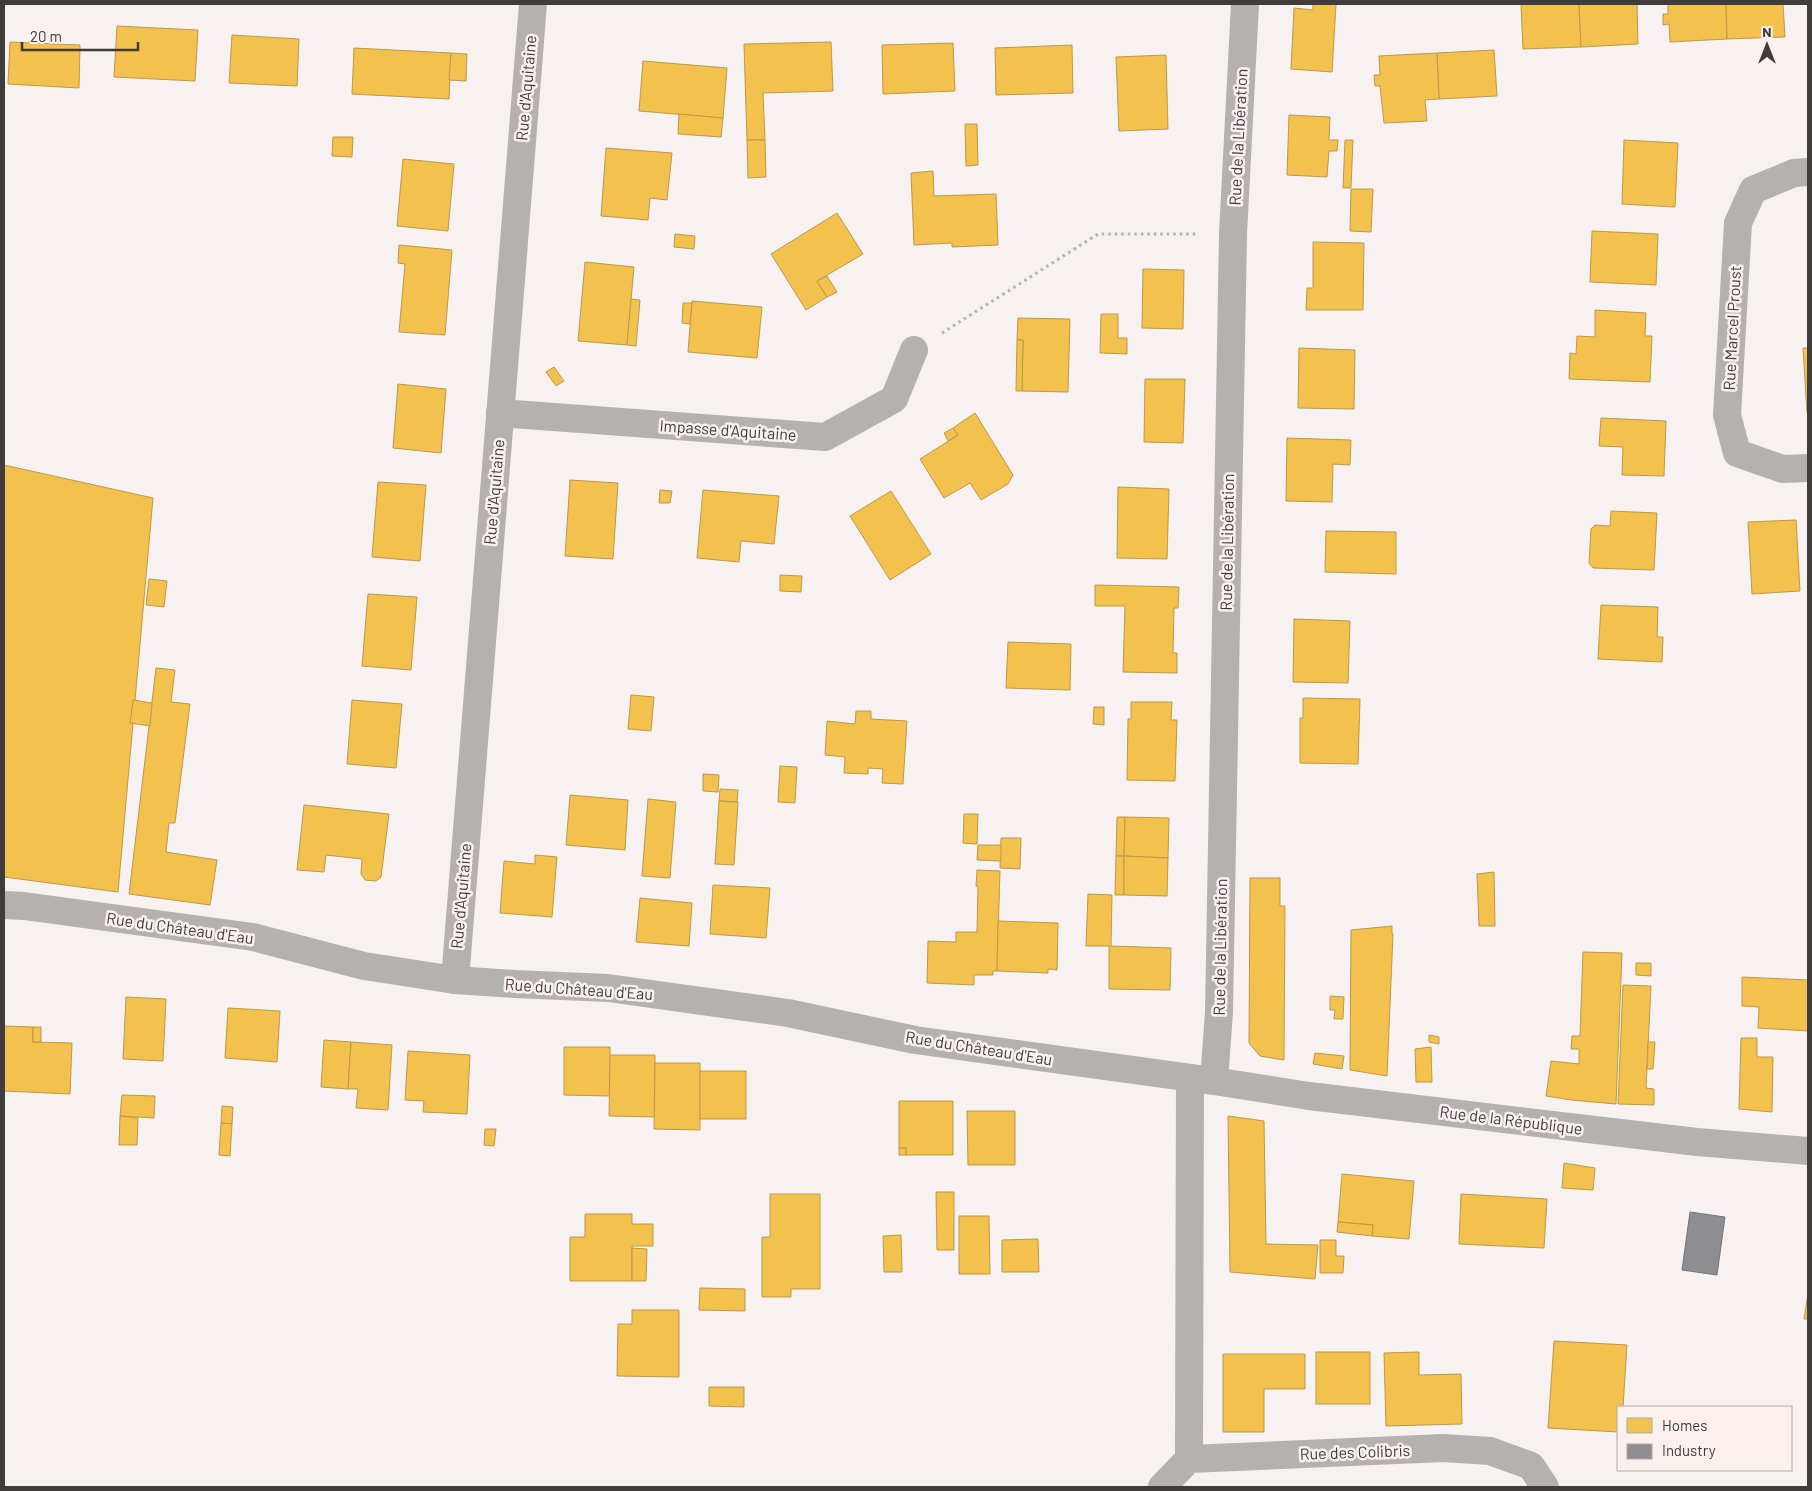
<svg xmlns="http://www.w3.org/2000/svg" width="1812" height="1491" font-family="Barlow,sans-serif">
<rect width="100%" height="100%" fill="#f7f2f1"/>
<g fill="#f2c14e" stroke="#bd9948">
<polygon points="1313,4 1336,4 1332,72 1291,69 1294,8 1313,10"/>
<polygon points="1521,4 1579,4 1581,47 1523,49"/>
<polygon points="1579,4 1637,4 1638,44 1581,47"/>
<polygon points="1668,4 1726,4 1727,39 1670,42 1669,24 1663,25 1663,14 1668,14"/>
<polygon points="1726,4 1783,4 1785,37 1727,39"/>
<polygon points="117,26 198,30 195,81 114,77"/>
<polygon points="232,35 299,39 297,86 229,83"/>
<polygon points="10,42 80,45 79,88 8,84"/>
<polygon points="831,42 833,91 763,93 765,140 747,140 744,44"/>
<polygon points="953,43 955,91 883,94 882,45"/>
<polygon points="1072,45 1073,93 996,95 995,48"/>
<polygon points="354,48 451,53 449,99 352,94"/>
<polygon points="1494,50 1497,96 1439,99 1437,53"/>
<polygon points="451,53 467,54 466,81 449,80"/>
<polygon points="1437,53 1439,99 1425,100 1427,121 1384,123 1380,86 1375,86 1374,75 1380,75 1379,56"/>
<polygon points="1166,55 1168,129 1119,131 1116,57"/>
<polygon points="643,61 727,68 723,118 639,111"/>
<polygon points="679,114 723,118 721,137 678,134"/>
<polygon points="1289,115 1330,117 1329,140 1338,140 1337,151 1329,151 1327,177 1287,175"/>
<polygon points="965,124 977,124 978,165 966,166"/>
<polygon points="333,137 353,137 352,157 332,156"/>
<polygon points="747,140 765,140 766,177 748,178"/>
<polygon points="1345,140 1353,140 1351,188 1343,188"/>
<polygon points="1624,140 1678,143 1675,207 1622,204"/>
<polygon points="606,148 672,153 667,200 650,198 648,220 601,216"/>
<polygon points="403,159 454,164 448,231 397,226"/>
<polygon points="933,171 934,196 996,194 998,245 952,247 952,243 914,245 911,173"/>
<polygon points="1351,189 1373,189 1371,232 1350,231"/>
<polygon points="837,213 863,254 817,281 827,297 806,310 771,254"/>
<polygon points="1592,231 1658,234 1656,285 1590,282"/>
<polygon points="675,234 695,236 694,249 674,247"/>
<polygon points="1313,242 1364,243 1363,310 1306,310 1307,288 1313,288"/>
<polygon points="399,245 452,250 445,335 399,332 405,264 398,263"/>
<polygon points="585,262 634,267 627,345 578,341"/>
<polygon points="1143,269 1184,270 1183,329 1142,328"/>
<polygon points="827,276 837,292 827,297 817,281"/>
<polygon points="631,299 640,300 636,346 627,345"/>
<polygon points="692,301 762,307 757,358 688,352"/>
<polygon points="683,303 692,303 690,324 682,323"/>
<polygon points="1595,310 1646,313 1645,336 1652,336 1650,382 1569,379 1570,353 1576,354 1577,336 1595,337"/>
<polygon points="1101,314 1118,314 1118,338 1127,338 1127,354 1100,353"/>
<polygon points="1018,318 1070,319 1068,392 1022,391 1023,340 1017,340"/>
<polygon points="1017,340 1023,340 1022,391 1016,391"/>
<polygon points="1299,348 1355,350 1354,409 1298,408"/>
<polygon points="1803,348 1808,348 1808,413 1807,413"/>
<polygon points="554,367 564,381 556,386 546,372"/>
<polygon points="1145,379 1185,379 1183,443 1144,442"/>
<polygon points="398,384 446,389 441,453 393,448"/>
<polygon points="975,413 1013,475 1008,484 981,500 970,483 944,498 920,459 958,435 953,428"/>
<polygon points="1601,418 1666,421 1664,476 1622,475 1623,447 1599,446"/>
<polygon points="953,428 958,435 948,441 944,433"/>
<polygon points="1287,438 1351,440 1350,465 1333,464 1332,502 1286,501"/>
<polygon points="4,465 153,498 118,892 4,877"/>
<polygon points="570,480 618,483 613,559 565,556"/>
<polygon points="378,482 426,485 420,561 372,557"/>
<polygon points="1118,487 1169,489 1167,559 1117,558"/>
<polygon points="660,490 672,491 670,503 659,503"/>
<polygon points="703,490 779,496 774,544 741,541 739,562 697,558"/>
<polygon points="891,491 931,554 890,580 850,516"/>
<polygon points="1611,511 1657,513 1654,570 1593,568 1589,563 1591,529 1595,525 1610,526"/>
<polygon points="1796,520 1800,591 1752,594 1748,522"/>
<polygon points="1326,531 1396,532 1396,574 1325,572"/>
<polygon points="780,575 802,576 801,592 780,591"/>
<polygon points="149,579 167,581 164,607 146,605"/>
<polygon points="1095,585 1179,587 1178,608 1174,608 1173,653 1177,653 1177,673 1123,672 1125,606 1095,606"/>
<polygon points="368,594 417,597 411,670 362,666"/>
<polygon points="1601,605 1658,607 1657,637 1663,637 1662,662 1598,659"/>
<polygon points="1294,619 1350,621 1348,683 1293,682"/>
<polygon points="1008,642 1071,644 1070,690 1006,688"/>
<polygon points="156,668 175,670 171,702 190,704 175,823 169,823 166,852 217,860 210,905 129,894"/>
<polygon points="631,695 654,697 651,731 628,729"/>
<polygon points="1303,698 1360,699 1358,764 1300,763 1300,718 1303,718"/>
<polygon points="133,700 152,703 150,726 130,723"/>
<polygon points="352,700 402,704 396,768 347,764"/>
<polygon points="1131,702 1172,702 1171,720 1177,720 1175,781 1127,780 1128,719 1131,719"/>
<polygon points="1094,707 1104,707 1104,725 1093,724"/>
<polygon points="856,711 871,711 871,719 907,721 903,784 882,783 883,769 868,768 868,774 844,773 845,757 825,755 827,721 855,724"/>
<polygon points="780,766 797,767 795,803 778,802"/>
<polygon points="703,774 719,775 718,792 703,791"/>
<polygon points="720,789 738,790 737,802 719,801"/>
<polygon points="570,795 628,800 625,850 566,845"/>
<polygon points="648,799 676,802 670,878 642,876"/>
<polygon points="719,801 738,802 734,865 715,864"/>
<polygon points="304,805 389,814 381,877 376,881 365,880 361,874 362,859 326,855 324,872 297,870"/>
<polygon points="964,814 978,814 977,844 963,843"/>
<polygon points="1117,817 1125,817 1124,856 1116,856"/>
<polygon points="1125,817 1169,818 1168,858 1124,856"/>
<polygon points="1001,838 1021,838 1020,869 1000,868"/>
<polygon points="978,845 1001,845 1001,861 977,860"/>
<polygon points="535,855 557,857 552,917 500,913 504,861 535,864"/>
<polygon points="1116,856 1124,856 1124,895 1115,895"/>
<polygon points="1124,856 1168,858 1167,896 1124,895"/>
<polygon points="977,870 1000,871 997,971 993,971 993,975 974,975 974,985 927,983 928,941 956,942 956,932 977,932 978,887 976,886"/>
<polygon points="1494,872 1495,926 1479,926 1477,874"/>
<polygon points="1250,878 1280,878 1280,906 1285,906 1284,1060 1260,1056 1249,1043"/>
<polygon points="713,885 770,888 766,938 710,934"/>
<polygon points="1088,894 1112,895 1111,946 1171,948 1170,990 1109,989 1109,946 1086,946"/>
<polygon points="640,898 692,903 689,946 636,942"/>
<polygon points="998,921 1058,923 1057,970 1048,969 1048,973 997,971"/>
<polygon points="1392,926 1392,934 1393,934 1387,1076 1350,1070 1351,930"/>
<polygon points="1583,952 1622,953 1616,1104 1571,1100 1546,1096 1551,1061 1579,1064 1579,1049 1571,1049 1572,1036 1580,1036"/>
<polygon points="1636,963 1651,963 1651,976 1636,975"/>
<polygon points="1742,977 1808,980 1808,1031 1758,1028 1759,1007 1742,1006"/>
<polygon points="1623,985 1651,986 1646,1088 1654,1089 1654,1105 1618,1104"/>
<polygon points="1330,996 1344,997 1343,1019 1334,1019 1335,1010 1330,1010"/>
<polygon points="126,997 166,999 163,1061 123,1059"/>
<polygon points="228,1008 280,1011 277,1062 225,1058"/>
<polygon points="4,1026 33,1027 33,1042 72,1043 70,1094 4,1091"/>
<rect x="33" y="1027" width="8" height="15"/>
<polygon points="1429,1035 1439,1037 1439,1044 1429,1042"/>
<polygon points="1741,1038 1757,1038 1757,1057 1773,1057 1772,1112 1739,1109"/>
<polygon points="324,1040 351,1042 348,1089 321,1087"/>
<polygon points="351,1042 392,1045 388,1110 356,1108 358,1089 348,1089"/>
<polygon points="1648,1042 1655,1042 1653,1069 1647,1069"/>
<polygon points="564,1047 610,1047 610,1096 564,1095"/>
<polygon points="1431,1047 1432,1082 1416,1082 1415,1049"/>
<polygon points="408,1051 470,1055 467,1114 423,1112 424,1101 405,1100"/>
<polygon points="1315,1053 1344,1056 1342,1069 1313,1064"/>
<polygon points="610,1055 655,1055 655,1117 609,1116"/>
<polygon points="655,1063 700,1063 700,1130 654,1129"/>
<rect x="700" y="1071" width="46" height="48"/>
<polygon points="122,1095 155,1096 154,1118 120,1116"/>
<polygon points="899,1101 953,1101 953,1155 906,1155 906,1148 899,1148"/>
<polygon points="222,1106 233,1107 232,1124 221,1123"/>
<polygon points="967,1111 1015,1111 1015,1165 968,1165"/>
<polygon points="120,1116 138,1118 137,1145 119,1145"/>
<polygon points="1228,1116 1264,1121 1266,1244 1318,1245 1315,1279 1230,1272"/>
<polygon points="221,1123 232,1124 230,1156 219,1155"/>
<polygon points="485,1129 496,1129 494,1146 484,1145"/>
<rect x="899" y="1148" width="7" height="7"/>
<polygon points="1564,1163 1595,1168 1593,1190 1562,1188"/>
<polygon points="1342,1174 1414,1181 1409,1239 1372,1236 1373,1225 1338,1222"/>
<polygon points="936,1192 954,1192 954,1250 937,1250"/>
<polygon points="770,1194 820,1194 820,1289 791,1289 791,1297 762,1297 762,1237 770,1237"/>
<polygon points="1461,1194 1547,1199 1544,1248 1459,1244"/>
<polygon points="585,1214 632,1214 632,1224 653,1224 653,1246 632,1246 632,1281 570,1281 570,1237 585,1237"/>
<polygon points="959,1216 989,1216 990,1274 959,1274"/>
<polygon points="1338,1222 1373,1225 1372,1236 1337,1232"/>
<polygon points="901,1235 902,1272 884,1272 883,1236"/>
<polygon points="1038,1239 1039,1272 1002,1272 1002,1240"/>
<polygon points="1320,1240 1336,1240 1336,1256 1344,1256 1343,1273 1320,1273"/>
<polygon points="632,1248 647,1249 646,1281 632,1281"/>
<polygon points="700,1288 745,1289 745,1311 699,1310"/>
<polygon points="1808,1293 1808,1319 1804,1319"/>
<polygon points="632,1310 679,1310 679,1377 617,1376 618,1324 632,1324"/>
<polygon points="1554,1341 1627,1345 1623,1407 1618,1407 1618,1432 1548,1428"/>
<rect x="1316" y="1352" width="54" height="52"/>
<polygon points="1419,1352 1419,1375 1461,1374 1462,1424 1386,1426 1384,1353"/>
<polygon points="1223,1354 1305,1354 1305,1389 1264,1389 1264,1432 1223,1432"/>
<polygon points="709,1387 744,1387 744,1407 709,1406"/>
</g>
<polygon fill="#8d8d92" stroke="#767578" points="1690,1212 1725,1217 1717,1275 1682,1270"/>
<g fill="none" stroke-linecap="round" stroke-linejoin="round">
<polyline stroke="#b2b1b0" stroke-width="3" stroke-dasharray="2.5 4" stroke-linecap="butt" points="942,333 1098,234 1199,234"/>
<g stroke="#b4b1b0" stroke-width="28">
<polyline points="1808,172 1794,173 1753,190 1738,223 1727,415 1737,453 1783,469 1808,468"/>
<polyline points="500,413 825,437 894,399 914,350"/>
<polyline points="4,905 24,906 253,937 364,966 455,980 515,984 608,988 788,1013 915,1040 1214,1081 1309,1096 1697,1142 1808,1151"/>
<polyline points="455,980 533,4"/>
<polyline points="1214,1081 1219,1012 1233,234 1245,4"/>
<polyline points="1189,1459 1190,1078"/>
<polyline points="1162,1487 1189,1459 1443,1448 1490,1451 1531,1466 1545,1487"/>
</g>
</g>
<g text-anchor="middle" stroke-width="5" stroke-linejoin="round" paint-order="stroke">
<g font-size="16" fill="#403c3b" stroke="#faf1ee">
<text transform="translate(526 88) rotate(-85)" y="6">Rue d'Aquitaine</text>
<text transform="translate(1238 137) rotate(-87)" y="6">Rue de la Libération</text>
<text transform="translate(1732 328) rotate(-87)" y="6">Rue Marcel Proust</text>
<text transform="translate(728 430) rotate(4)" y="6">Impasse d'Aquitaine</text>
<text transform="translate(494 492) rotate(-85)" y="6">Rue d'Aquitaine</text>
<text transform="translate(1227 542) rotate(-89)" y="6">Rue de la Libération</text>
<text transform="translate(461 896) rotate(-85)" y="6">Rue d'Aquitaine</text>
<text transform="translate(180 928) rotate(8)" y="6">Rue du Château d'Eau</text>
<text transform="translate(1220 947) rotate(-89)" y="6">Rue de la Libération</text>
<text transform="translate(579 989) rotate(4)" y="6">Rue du Château d'Eau</text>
<text transform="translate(979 1048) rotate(9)" y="6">Rue du Château d'Eau</text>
<text transform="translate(1511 1120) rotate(7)" y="6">Rue de la République</text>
<text transform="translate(1355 1452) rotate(-2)" y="6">Rue des Colibris</text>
</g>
</g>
<rect width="1812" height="1491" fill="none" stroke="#403c3b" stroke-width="10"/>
<rect x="1617" y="1406" width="175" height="65" fill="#faf1ee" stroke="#b0a9a6"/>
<rect x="1627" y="1418" width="25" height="15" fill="#f2c14e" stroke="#b0a9a6"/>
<text x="1662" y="1431" font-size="15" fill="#403c3b">Homes</text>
<rect x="1627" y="1444" width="25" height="15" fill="#8d8d92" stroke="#b0a9a6"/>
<text x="1662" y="1456" font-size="15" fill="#403c3b">Industry</text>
<g transform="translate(1767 45)" stroke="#faf1ee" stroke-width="4" paint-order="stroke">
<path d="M0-4L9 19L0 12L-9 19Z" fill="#403c3b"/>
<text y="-8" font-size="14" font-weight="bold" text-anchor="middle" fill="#403c3b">N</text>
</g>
<path d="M22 42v8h116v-8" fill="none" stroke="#403c3b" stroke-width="2.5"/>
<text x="30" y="42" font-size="15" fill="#403c3b" stroke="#faf1ee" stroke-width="4" paint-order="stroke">20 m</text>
</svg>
